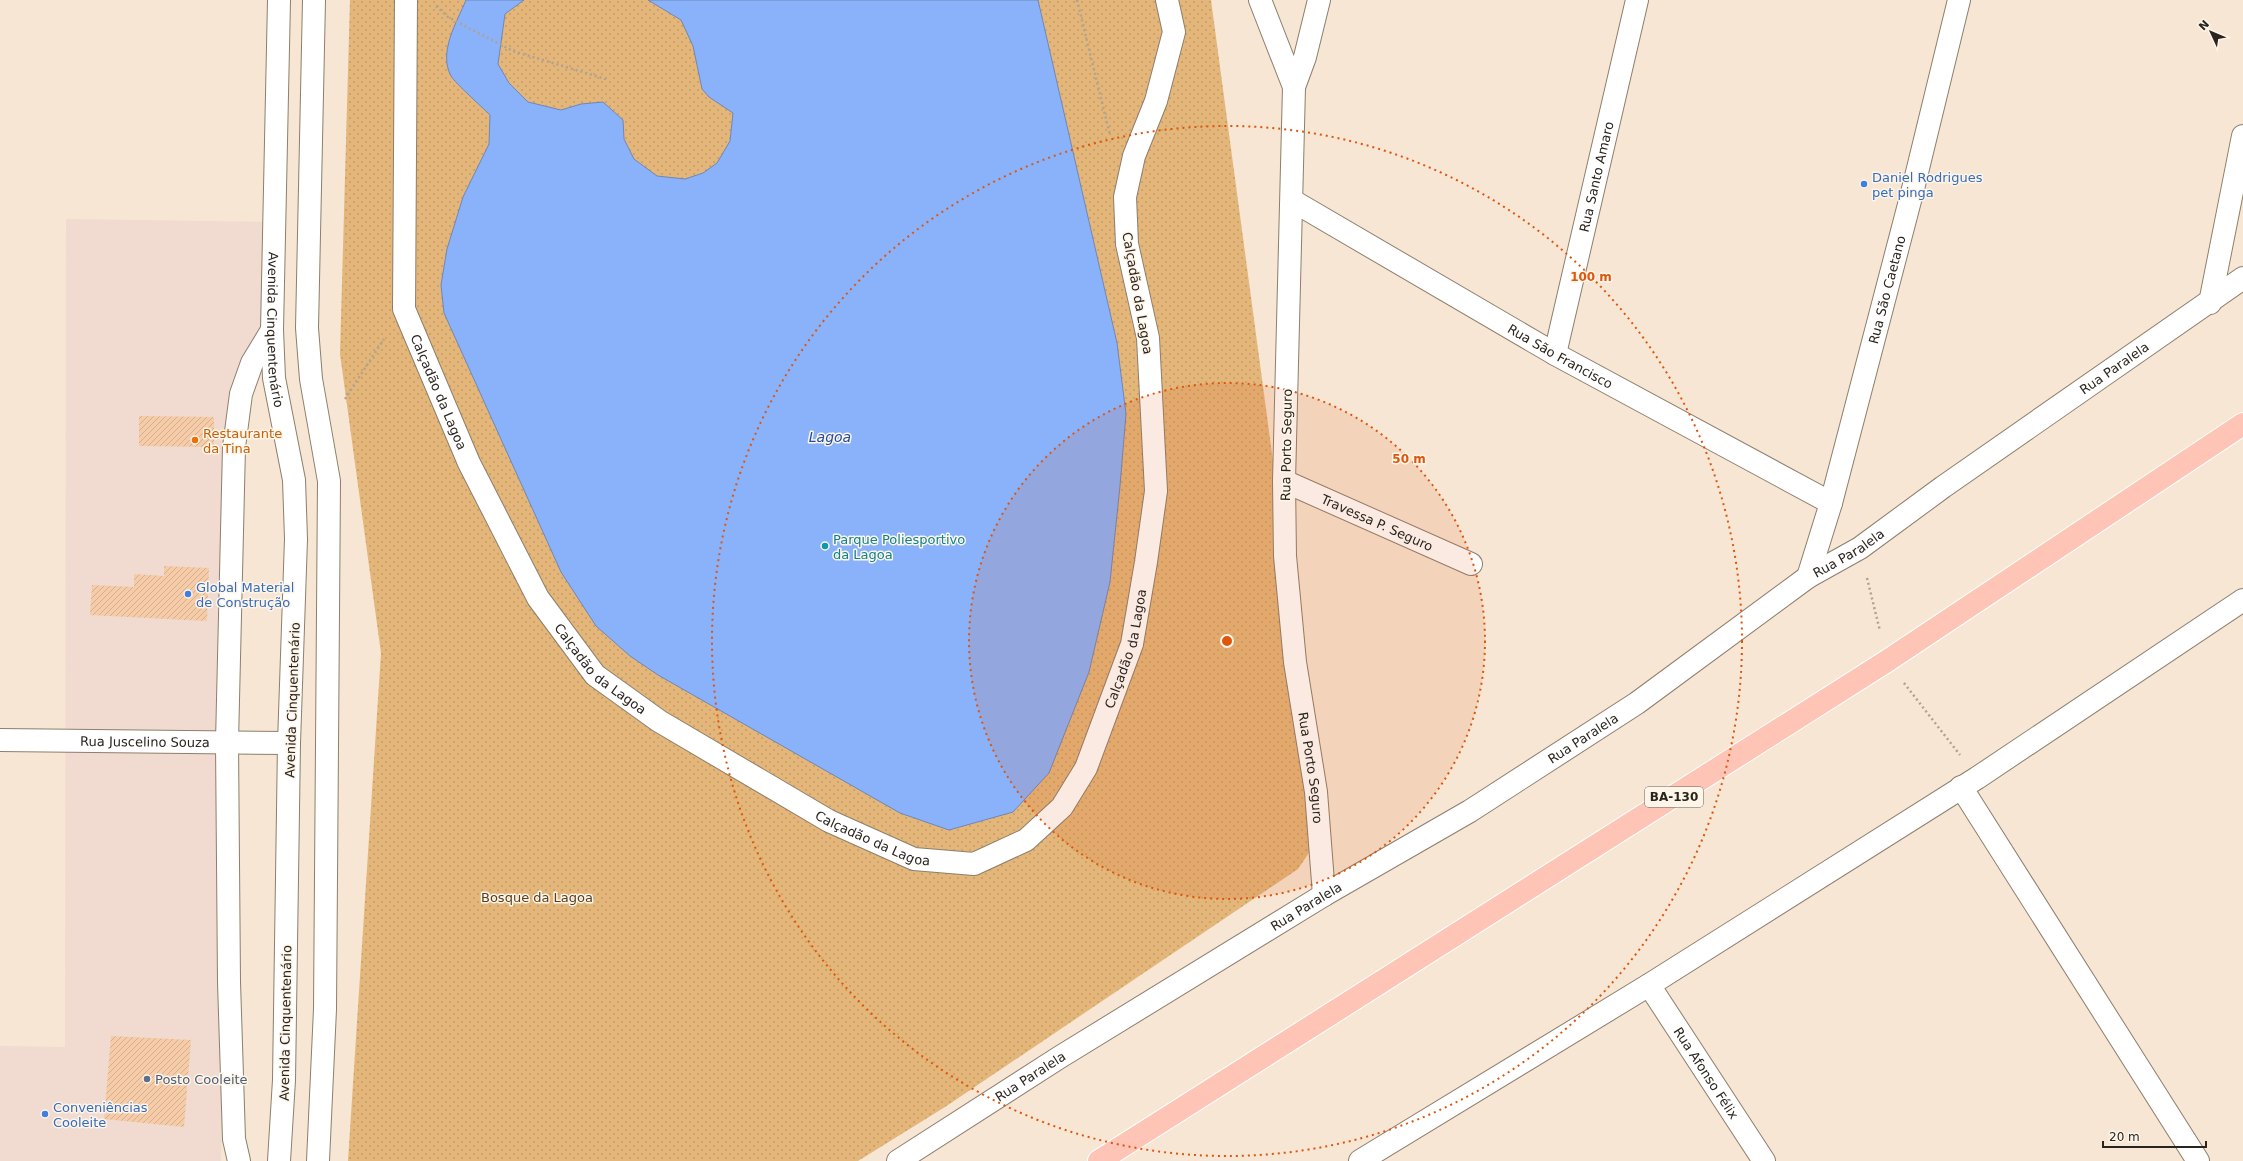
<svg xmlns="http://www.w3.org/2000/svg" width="2243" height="1161" font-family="'DejaVu Sans',sans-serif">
<defs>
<pattern id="park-dots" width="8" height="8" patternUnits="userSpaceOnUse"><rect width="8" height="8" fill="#e4b679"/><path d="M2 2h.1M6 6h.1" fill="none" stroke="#c49c68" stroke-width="1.8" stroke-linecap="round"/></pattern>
<pattern id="building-hatch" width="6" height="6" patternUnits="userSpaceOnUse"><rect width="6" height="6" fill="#f6cba7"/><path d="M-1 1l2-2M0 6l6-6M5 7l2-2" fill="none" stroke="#d3ae8f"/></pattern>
</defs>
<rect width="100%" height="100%" fill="#f6e6d3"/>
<polygon fill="#f1dacf" points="66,219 268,222 268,299 231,447 230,748 221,1161 0,1161 0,1046 65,1047"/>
<polygon fill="url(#park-dots)" points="350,0 1211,0 1323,832 1298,869 945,1107 858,1161 348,1161 381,653 340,354"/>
<path fill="#8ab2fb" stroke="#6d87b8" d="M 466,0 L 524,0 L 505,14 L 498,64 L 509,83 L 528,102 L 561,110 L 581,104 L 603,102 L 623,120 L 624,139 L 634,159 L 657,176 L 685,179 L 703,173 L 717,163 L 730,141 L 733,113 L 709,97 L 702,89 L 693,46 L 681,20 L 648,0 L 1038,0 L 1117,343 L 1126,414 L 1120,486 L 1110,582 L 1089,672 L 1049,773 L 1013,812 L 949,830 L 900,813 L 658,675 L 630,656 L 596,626 L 561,572 L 444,313 L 441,285 L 447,249 L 463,197 L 489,144 L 490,115 C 481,106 456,84 451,76 C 438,52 457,22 466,0 Z"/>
<g fill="url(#building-hatch)">
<polygon points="139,416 214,417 214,447 139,446"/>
<polygon points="164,566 209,568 207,621 90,615 92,585 134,587 134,574 164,576"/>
<polygon points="111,1036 191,1040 184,1127 104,1119"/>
</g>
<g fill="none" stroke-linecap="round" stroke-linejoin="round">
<g stroke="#8d7f6d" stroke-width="24">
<g id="street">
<path id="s1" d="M 406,0 L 404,309 L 469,463 L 538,598 L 595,675 L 659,721 L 829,821 L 914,859 L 974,864 L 1026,840 L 1062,807 L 1086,768 L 1132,644 L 1146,562 L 1156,491 L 1148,338 L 1127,244 L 1125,197 L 1134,156 L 1156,101 L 1174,32 L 1167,0"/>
<path id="s2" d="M 1260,0 L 1294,87 L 1284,481 L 1285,556 L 1295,662 L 1316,792 L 1324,895"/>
<polyline points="1294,87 1305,57 1319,0"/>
<path id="s3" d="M 1293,201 L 1555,354 L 1831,503"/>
<polyline points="2210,303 2243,136"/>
<path id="s4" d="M 1555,354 L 1637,0"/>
<path id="s5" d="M 1284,481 L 1471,564"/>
<path id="s6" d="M 1808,577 L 1831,503 L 1912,193 L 1959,0"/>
<path id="s7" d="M 0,740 L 289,743"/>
<polyline points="1961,787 2198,1161"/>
<path id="s8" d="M 1649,985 L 1764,1161"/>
<polyline points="239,1161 234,1139 229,982 227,742 234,447 241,394 252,363 272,330"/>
<path id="s9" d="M 898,1161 L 1060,1057 L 1324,895 L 1470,811 L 1637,703 L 1808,577 L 1860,548 L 1943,487 L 2243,278"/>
<polyline points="1360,1161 1649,985 1977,778 2243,600"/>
</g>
</g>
<g stroke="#8d7f6d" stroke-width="24">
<g id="secondary">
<path id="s10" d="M 279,0 L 272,330 L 274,378 L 294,480 L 296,539 L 289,743 L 284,1080 L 279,1161"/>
<polyline points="314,0 307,328 311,379 329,481 325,1009 318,1161"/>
</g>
</g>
<g stroke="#fff" stroke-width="24">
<polyline id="highway" points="1099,1161 1887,661 2243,424"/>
</g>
<g stroke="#aea293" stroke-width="2.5" stroke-dasharray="2 3" stroke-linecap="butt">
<polyline points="1077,0 1110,135"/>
<polyline points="436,6 448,17 513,51 609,80"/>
<polyline points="345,399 384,339"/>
<polyline points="1867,578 1880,631"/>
<polyline points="1904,683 1960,755"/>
</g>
<use href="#street" stroke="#fff" stroke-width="22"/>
<use href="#secondary" stroke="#fff" stroke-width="22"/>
<use href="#highway" stroke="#fec5b7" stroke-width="22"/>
</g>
<circle cx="1227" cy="641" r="258" fill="#de560d" fill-opacity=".12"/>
<g fill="none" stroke="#de560d" stroke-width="2" stroke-dasharray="2 4">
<circle cx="1227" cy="641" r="258"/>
<circle cx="1227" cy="641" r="515"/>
</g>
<g fill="#3f7fe0" stroke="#fef5e9" stroke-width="1.5">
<circle cx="1864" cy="184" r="4"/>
<circle cx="188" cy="594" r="4"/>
<circle cx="45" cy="1114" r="4"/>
</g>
<circle fill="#e8710a" stroke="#fef5e9" stroke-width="1.5" cx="195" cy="440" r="4"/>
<circle fill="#0f9aa8" stroke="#fef5e9" stroke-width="1.5" cx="825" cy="546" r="4"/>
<circle fill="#5c6f8a" stroke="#fef5e9" stroke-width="1.5" cx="147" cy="1079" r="4"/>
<g text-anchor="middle" stroke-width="3" stroke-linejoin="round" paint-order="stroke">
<rect fill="#fef5e9" stroke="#69635a" stroke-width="1" x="1645" y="787" width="58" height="20" rx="3"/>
<g font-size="12" font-weight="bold" fill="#29241d">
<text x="1674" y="801">BA-130</text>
</g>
<g font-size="13" fill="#29241d" stroke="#fef5e9">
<text dy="5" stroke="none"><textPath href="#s4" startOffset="182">Rua Santo Amaro</textPath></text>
<text dy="5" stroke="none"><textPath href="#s6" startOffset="298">Rua São Caetano</textPath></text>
<text transform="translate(1138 293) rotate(80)" y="5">Calçadão da Lagoa</text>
<text dy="5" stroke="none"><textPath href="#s10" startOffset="330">Avenida Cinquentenário</textPath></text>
<text dy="5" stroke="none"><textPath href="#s3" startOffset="309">Rua São Francisco</textPath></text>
<text dy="5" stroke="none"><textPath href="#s9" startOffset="1453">Rua Paralela</textPath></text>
<text dy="5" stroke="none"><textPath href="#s1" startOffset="399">Calçadão da Lagoa</textPath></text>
<text transform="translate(1286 445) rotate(-89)" y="5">Rua Porto Seguro</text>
<text dy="5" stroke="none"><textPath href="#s5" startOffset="102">Travessa P. Seguro</textPath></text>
<text dy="5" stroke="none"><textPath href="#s9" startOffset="1129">Rua Paralela</textPath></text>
<text dy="5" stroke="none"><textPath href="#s1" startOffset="1431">Calçadão da Lagoa</textPath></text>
<text dy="5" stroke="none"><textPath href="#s1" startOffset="723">Calçadão da Lagoa</textPath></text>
<text transform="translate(292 700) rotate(-88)" y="5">Avenida Cinquentenário</text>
<text dy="5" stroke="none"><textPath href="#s9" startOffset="805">Rua Paralela</textPath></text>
<text dy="5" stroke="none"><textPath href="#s7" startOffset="145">Rua Juscelino Souza</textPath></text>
<text dy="5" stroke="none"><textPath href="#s2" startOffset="776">Rua Porto Seguro</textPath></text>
<text dy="5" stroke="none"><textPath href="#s1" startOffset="1047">Calçadão da Lagoa</textPath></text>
<text dy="5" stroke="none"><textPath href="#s9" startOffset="481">Rua Paralela</textPath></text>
<text transform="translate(285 1023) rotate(-89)" y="5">Avenida Cinquentenário</text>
<text dy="5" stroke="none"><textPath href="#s8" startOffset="105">Rua Afonso Félix</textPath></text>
<text dy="5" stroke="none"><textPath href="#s9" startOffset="157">Rua Paralela</textPath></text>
</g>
<g font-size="13" fill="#366cbe" stroke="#fef5e9" text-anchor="start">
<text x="1872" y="182">Daniel Rodrigues<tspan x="1872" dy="15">pet pinga</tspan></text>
<text x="196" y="592">Global Material<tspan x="196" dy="15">de Construção</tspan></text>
<text x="53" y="1112">Conveniências<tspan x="53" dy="15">Cooleite</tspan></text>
</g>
<g font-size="13" fill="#c56008" stroke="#fef5e9" text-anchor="start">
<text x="203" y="438">Restaurante<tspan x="203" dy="15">da Tina</tspan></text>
</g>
<g font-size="13" fill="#0d838f" stroke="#fef5e9" text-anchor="start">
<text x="833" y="544">Parque Poliesportivo<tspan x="833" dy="15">da Lagoa</tspan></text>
</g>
<g font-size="13" fill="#574020" stroke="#fef5e9">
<text x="537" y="902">Bosque da Lagoa</text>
</g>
<g font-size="13" fill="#4e5e75" stroke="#fef5e9" text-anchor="start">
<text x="155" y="1084">Posto Cooleite</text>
</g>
<g font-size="14" font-style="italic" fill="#204c9f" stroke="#fef5e9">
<text x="830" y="442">Lagoa</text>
</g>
</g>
<circle cx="1227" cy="641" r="6" fill="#de560d" stroke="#fef5e9" stroke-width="2"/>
<g font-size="12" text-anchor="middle" font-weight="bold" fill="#de560d" stroke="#fef5e9" stroke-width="3" stroke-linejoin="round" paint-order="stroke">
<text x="1591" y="281">100 m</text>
<text x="1409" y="463">50 m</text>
</g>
<g transform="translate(2211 32) rotate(314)" stroke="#fef5e9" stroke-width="3" paint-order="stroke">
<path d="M0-3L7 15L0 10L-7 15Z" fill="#29241d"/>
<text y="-6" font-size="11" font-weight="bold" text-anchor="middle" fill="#29241d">N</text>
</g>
<path d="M2103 1141v6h103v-6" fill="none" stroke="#29241d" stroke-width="2"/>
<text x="2109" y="1141" font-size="12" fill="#29241d" stroke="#fef5e9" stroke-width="3" paint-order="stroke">20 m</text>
</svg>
